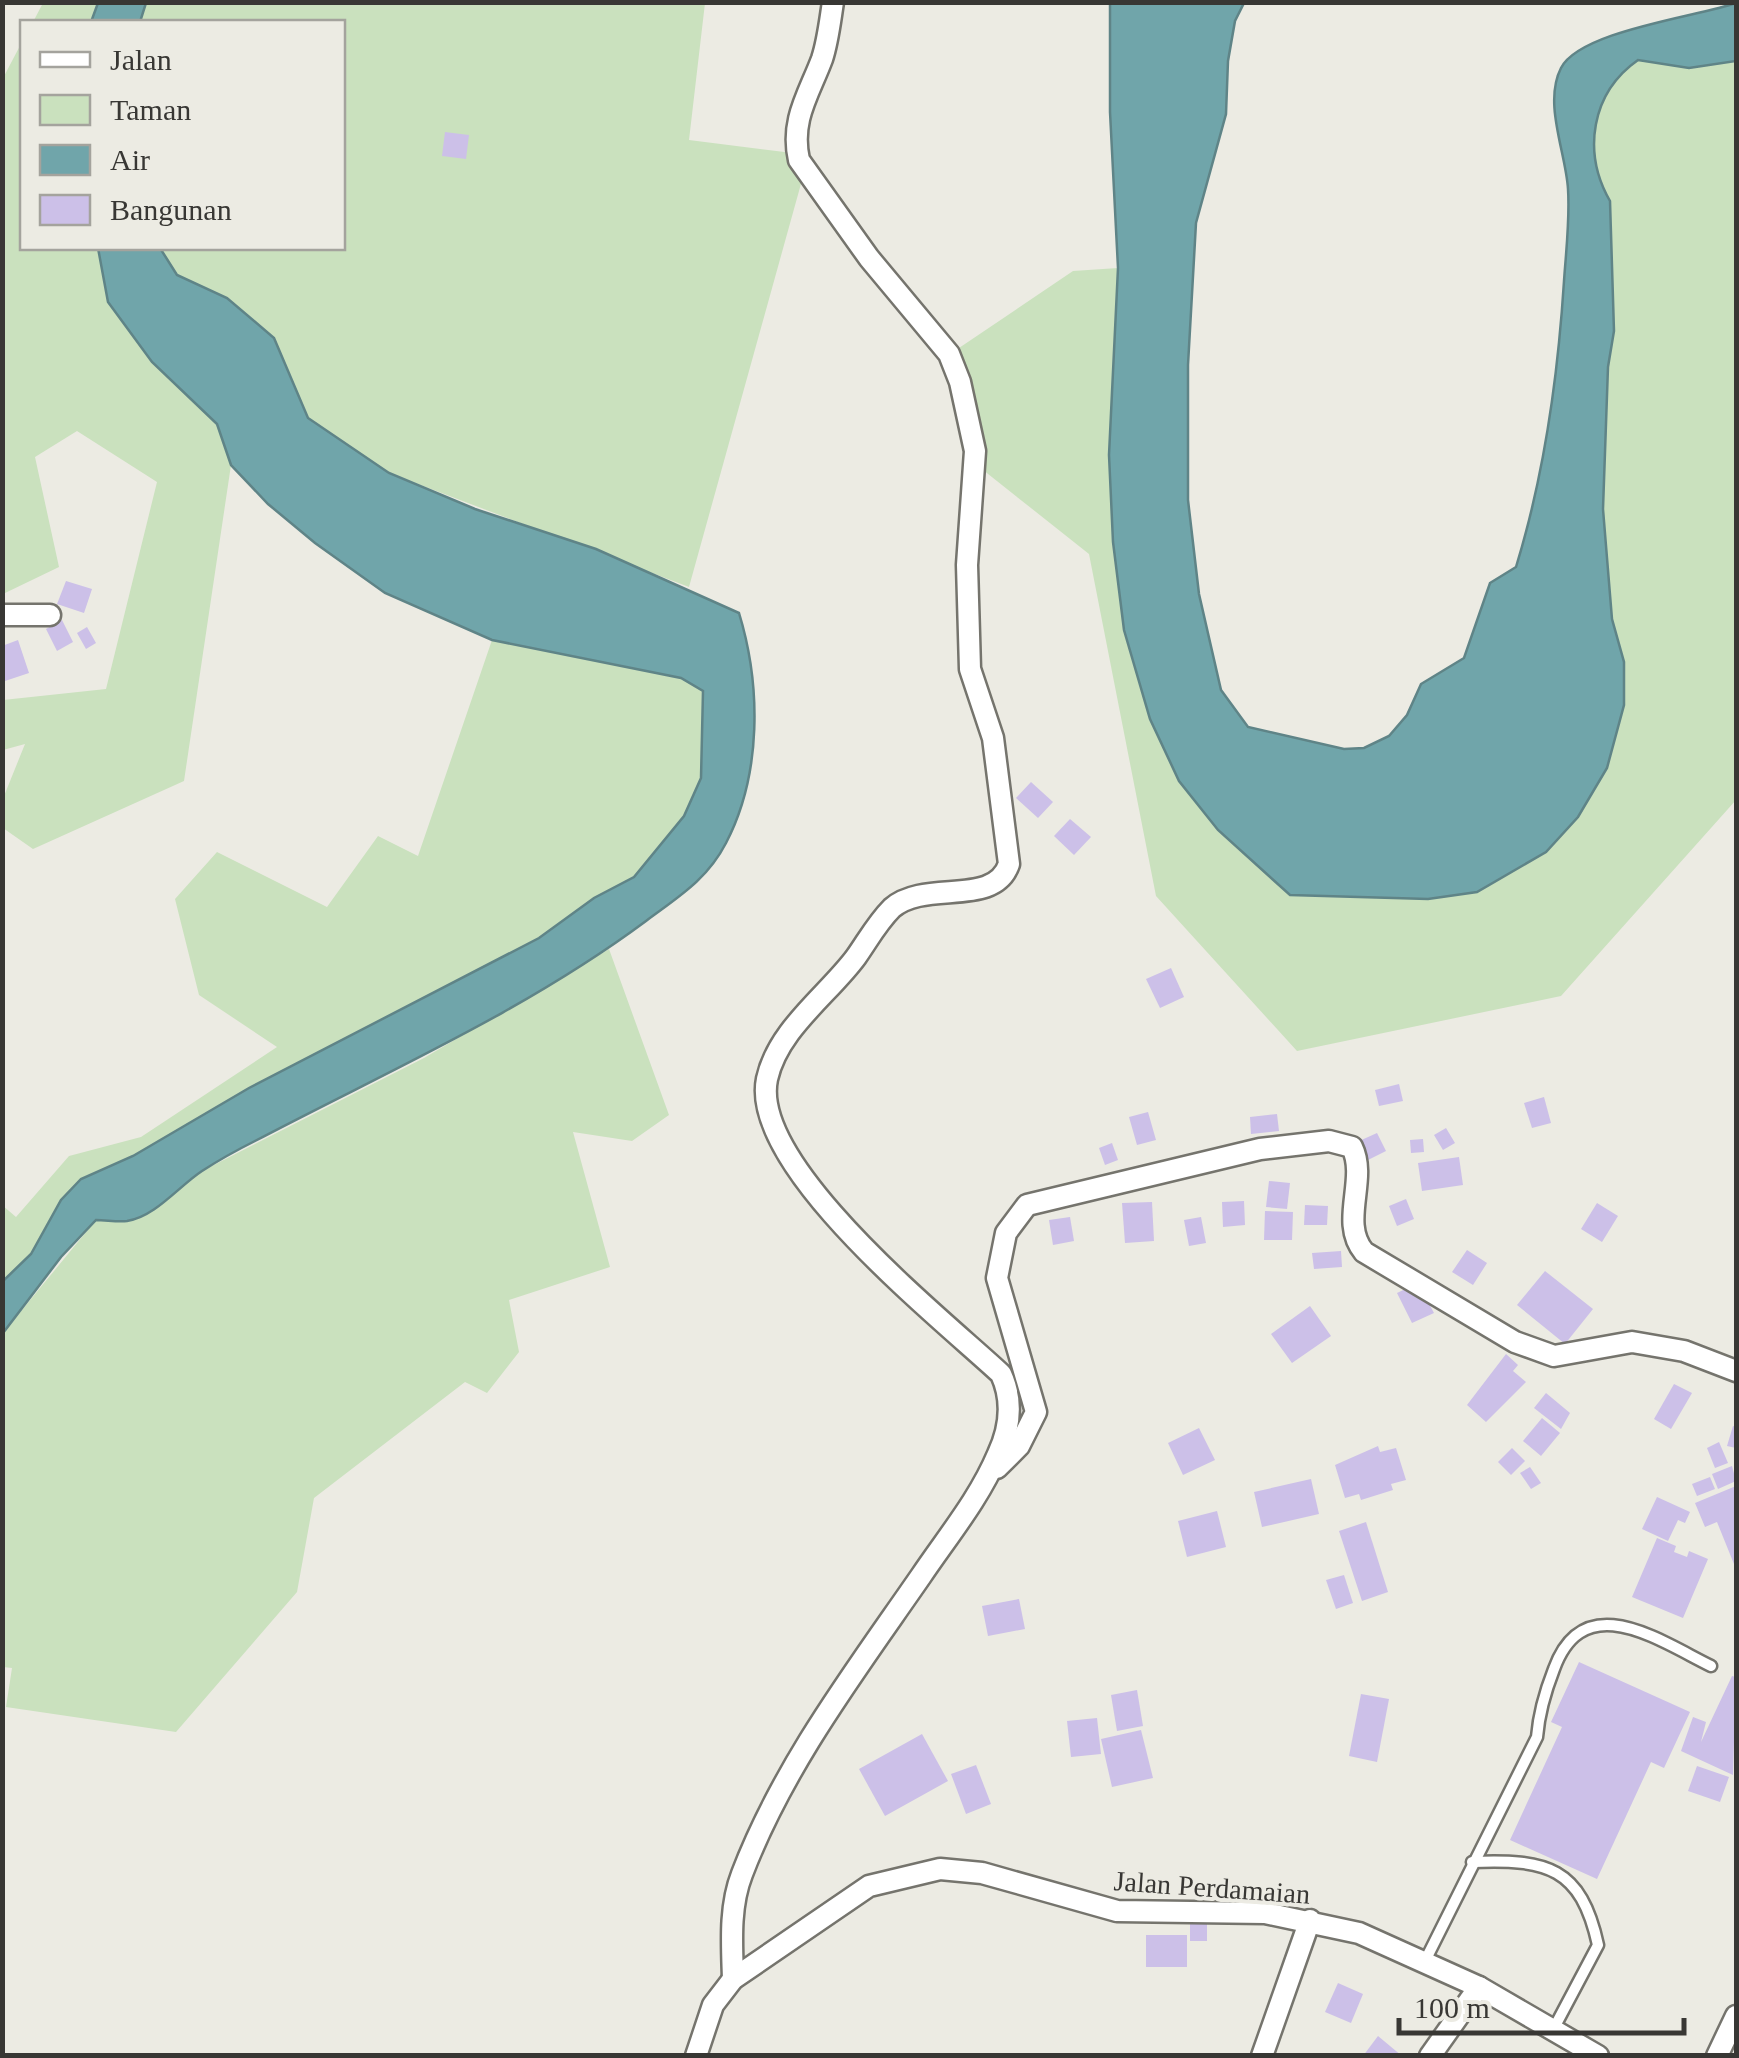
<svg xmlns="http://www.w3.org/2000/svg" width="1739" height="2058" font-family="Georgia,serif">
<rect width="100%" height="100%" fill="#ecebe3"/>
<g fill="#cae1be">
<polygon points="146,2 705,3 689,140 809,155 689,587 389,473 308,418 274,338 227,298 176,275 160,248 342,248 342,22 140,22"/>
<polygon points="43,3 98,3 91,22 33,22"/>
<polygon points="22,42 22,248 98,248 108,302 152,362 217,424 231,465 184,781 33,849 3,828 2,801 25,744 3,750 3,700 106,689 157,482 77,431 35,457 59,567 3,594 2,80"/>
<path d="M 1638,60 L 1689,68 L 1736,61 L 1736,800 L 1561,996 L 1297,1051 L 1156,896 L 1089,554 L 978,466 L 956,350 L 1073,271 L 1118,268 L 1109,454 L 1218,831 L 1290,895 L 1428,899 L 1477,892 L 1545,852 L 1624,662 L 1612,619 L 1603,509 L 1608,367 L 1614,331 L 1610,201 C 1582,152 1591,93 1638,60 Z"/>
<polygon points="492,640 681,678 703,691 701,778 684,816 634,877 594,898 539,938 249,1088 133,1156 81,1179 61,1200 31,1254 3,1281 2,1205 16,1217 69,1156 141,1137 277,1047 199,995 175,899 217,852 327,907 378,836 418,856"/>
<polygon points="609,949 669,1115 632,1141 573,1132 610,1267 509,1300 519,1352 487,1393 465,1382 314,1498 297,1592 176,1732 6,1707 12,1668 3,1667 3,1333 96,1220 163,1202 200,1172 424,1058"/>
</g>
<g fill="#70a5aa" stroke="#5f8487" stroke-width="2.5">
<polygon points="98,3 98,2 146,3 140,22 91,22"/>
<path d="M 1110,3 L 1244,3 L 1235,21 L 1228,61 L 1226,114 L 1196,223 L 1188,365 L 1188,500 L 1199,594 L 1221,690 L 1248,727 L 1344,749 L 1364,748 L 1389,736 L 1407,715 L 1421,684 L 1464,658 L 1490,583 L 1516,567 C 1544,476 1558,376 1564,281 C 1566,251 1570,220 1568,189 C 1566,153 1543,103 1561,68 C 1580,31 1695,17 1736,3 L 1736,61 L 1689,68 L 1638,60 C 1591,93 1582,152 1610,201 L 1614,331 L 1608,367 L 1603,509 L 1612,619 L 1624,662 L 1624,705 L 1607,768 L 1578,817 L 1546,852 L 1477,892 L 1428,899 L 1290,895 L 1218,830 L 1179,781 L 1150,719 L 1124,630 L 1113,542 L 1109,455 L 1118,268 L 1110,112 Z"/>
<path d="M 98,248 L 160,248 L 177,275 L 227,298 L 274,338 L 308,418 L 389,473 L 475,509 L 596,549 L 739,613 C 761,685 762,774 726,843 C 707,880 678,897 646,921 C 525,1011 388,1071 255,1141 C 237,1150 219,1160 202,1171 C 179,1186 155,1217 127,1221 C 117,1222 106,1220 96,1220 L 61,1257 L 3,1333 L 3,1281 L 31,1254 L 61,1200 L 81,1179 L 133,1156 L 249,1088 L 539,938 L 594,898 L 634,877 L 684,816 L 701,778 L 703,691 L 681,678 L 492,640 L 385,593 L 315,543 L 268,504 L 231,465 L 217,424 L 152,362 L 108,302 Z"/>
</g>
<g fill="#ccc0e8">
<polygon points="445,132 469,135 466,159 442,156"/>
<polygon points="66,581 92,589 84,613 57,604"/>
<polygon points="62,620 73,642 57,651 46,629"/>
<polygon points="87,627 96,643 86,649 77,633"/>
<polygon points="18,640 29,673 2,682 2,646"/>
<polygon points="1031,782 1053,802 1038,818 1016,798"/>
<polygon points="1070,819 1091,837 1074,855 1054,836"/>
<polygon points="1171,968 1184,997 1160,1008 1146,979"/>
<polygon points="1399,1084 1403,1101 1379,1106 1375,1090"/>
<polygon points="1544,1097 1551,1123 1532,1128 1524,1103"/>
<polygon points="1148,1112 1156,1140 1137,1145 1129,1117"/>
<polygon points="1277,1114 1279,1131 1251,1134 1250,1117"/>
<polygon points="1446,1128 1455,1143 1443,1150 1434,1135"/>
<polygon points="1377,1133 1386,1151 1366,1161 1357,1142"/>
<polygon points="1423,1139 1424,1152 1411,1153 1410,1140"/>
<polygon points="1112,1143 1118,1160 1105,1165 1099,1148"/>
<polygon points="1459,1157 1463,1185 1422,1191 1418,1163"/>
<polygon points="1269,1181 1290,1183 1287,1209 1266,1207"/>
<polygon points="1406,1199 1414,1219 1397,1226 1389,1206"/>
<polygon points="1244,1201 1245,1225 1223,1227 1222,1202"/>
<polygon points="1152,1202 1154,1241 1125,1243 1122,1203"/>
<polygon points="1597,1203 1618,1216 1602,1242 1581,1229"/>
<polygon points="1305,1205 1328,1206 1327,1225 1304,1225"/>
<polygon points="1265,1211 1293,1212 1292,1240 1264,1240"/>
<polygon points="1070,1217 1074,1241 1053,1245 1049,1220"/>
<polygon points="1201,1217 1206,1243 1189,1246 1184,1220"/>
<polygon points="1467,1250 1487,1263 1473,1285 1452,1272"/>
<polygon points="1341,1251 1342,1267 1314,1269 1312,1253"/>
<polygon points="1545,1271 1593,1309 1565,1344 1517,1305"/>
<polygon points="1418,1283 1434,1313 1412,1323 1397,1293"/>
<polygon points="1310,1306 1331,1336 1292,1363 1271,1334"/>
<polygon points="1506,1354 1518,1365 1513,1371 1526,1382 1486,1422 1467,1405"/>
<polygon points="1674,1384 1692,1393 1671,1429 1654,1419"/>
<polygon points="1546,1393 1570,1413 1561,1429 1534,1408"/>
<polygon points="1542,1418 1560,1433 1541,1456 1523,1441"/>
<polygon points="1733,1426 1736,1427 1736,1448 1727,1446"/>
<polygon points="1199,1428 1215,1460 1183,1475 1168,1443"/>
<polygon points="1719,1442 1728,1463 1715,1468 1707,1448"/>
<polygon points="1378,1446 1380,1452 1396,1448 1406,1480 1391,1484 1393,1490 1361,1500 1359,1494 1345,1498 1335,1465"/>
<polygon points="1512,1448 1525,1461 1511,1475 1498,1462"/>
<polygon points="1732,1466 1736,1481 1718,1489 1712,1474"/>
<polygon points="1530,1467 1541,1483 1531,1489 1520,1473"/>
<polygon points="1710,1477 1715,1489 1697,1496 1692,1484"/>
<polygon points="1311,1479 1319,1514 1262,1527 1254,1492"/>
<polygon points="1736,1486 1736,1569 1717,1522 1705,1527 1695,1503"/>
<polygon points="1657,1497 1690,1512 1685,1523 1678,1520 1668,1541 1642,1529"/>
<polygon points="1217,1511 1226,1547 1187,1557 1178,1521"/>
<polygon points="1366,1522 1388,1592 1362,1601 1339,1531"/>
<polygon points="1657,1538 1676,1546 1674,1552 1687,1557 1689,1551 1708,1559 1683,1618 1632,1597"/>
<polygon points="1344,1575 1353,1603 1336,1609 1326,1580"/>
<polygon points="1019,1599 1025,1629 988,1636 982,1606"/>
<polygon points="1579,1662 1690,1712 1664,1768 1651,1762 1597,1879 1510,1840 1562,1727 1551,1722"/>
<polygon points="1732,1676 1736,1677 1733,1775 1681,1751 1693,1717 1706,1722 1701,1742"/>
<polygon points="1137,1690 1143,1726 1117,1731 1111,1695"/>
<polygon points="1361,1694 1389,1699 1377,1762 1349,1756"/>
<polygon points="1097,1718 1101,1754 1071,1757 1067,1721"/>
<polygon points="1141,1730 1153,1778 1112,1787 1101,1739"/>
<polygon points="922,1734 948,1781 885,1816 859,1769"/>
<polygon points="976,1765 991,1804 966,1814 951,1774"/>
<polygon points="1697,1766 1729,1777 1720,1802 1688,1791"/>
<polygon points="1207,1922 1207,1941 1190,1941 1190,1923"/>
<rect x="1146" y="1935" width="41" height="32"/>
<polygon points="1338,1983 1363,1994 1351,2023 1325,2012"/>
<polygon points="1378,2036 1402,2056 1363,2056"/>
</g>
<g fill="none" stroke-linecap="round" stroke-linejoin="round">
<g stroke="#75746d" stroke-width="15">
<g id="service">
<path d="M 1472,1862 C 1547,1859 1581,1867 1598,1945 L 1554,2028"/>
<path d="M 1425,1961 L 1537,1737 C 1539,1712 1545,1692 1554,1669 C 1584,1587 1658,1640 1711,1666"/>
</g>
</g>
<g stroke="#75746d" stroke-width="25">
<g id="minor">
<polyline points="2,615 50,615"/>
<path d="M 997,1468 L 1019,1446 L 1036,1412 L 997,1278 L 1006,1233 L 1027,1205 L 1260,1149 L 1329,1141 L 1352,1147 C 1368,1180 1339,1222 1364,1252 L 1515,1342 L 1554,1356 L 1632,1342 L 1684,1351 L 1736,1371"/>
<path d="M 733,1979 C 732,1945 729,1907 742,1874 C 783,1766 856,1670 921,1576 C 948,1536 979,1499 998,1454 C 1010,1428 1013,1400 1001,1374 C 942,1319 749,1166 767,1079 C 778,1029 828,995 856,957 C 868,940 877,923 892,908 C 926,879 994,908 1009,864 L 993,738 L 970,669 L 967,565 L 975,451 L 960,382 L 949,354 L 869,258 L 799,160 C 790,120 809,94 822,59 C 828,41 830,21 833,2"/>
<polyline points="696,2056 713,2005 733,1979 869,1886 940,1869 982,1873 1117,1911 1265,1913 1359,1933 1479,1987 1598,2056"/>
<polyline points="1262,2056 1310,1920"/>
<polyline points="1430,2056 1479,1987"/>
<polyline points="1717,2056 1736,2016"/>
</g>
</g>
<use href="#service" stroke="#fff" stroke-width="10"/>
<use href="#minor" stroke="#fff" stroke-width="20"/>
</g>
<g text-anchor="middle" stroke-width="8" stroke-linejoin="round" paint-order="stroke">
<g font-size="28" fill="#383734" stroke="#ecebe3">
<text transform="translate(1212 1887) rotate(4)" y="10">Jalan Perdamaian</text>
</g>
</g>
<rect width="1739" height="2058" fill="none" stroke="#383734" stroke-width="10"/>
<rect x="20" y="20" width="325" height="230" fill="#ecebe3" stroke="#a4a39d" stroke-width="2.5"/>
<rect x="40" y="52" width="50" height="15" fill="#ffffff" stroke="#a4a39d" stroke-width="2.5"/>
<text x="110" y="70" font-size="30" fill="#383734">Jalan</text>
<rect x="40" y="95" width="50" height="30" fill="#cae1be" stroke="#a4a39d" stroke-width="2.5"/>
<text x="110" y="120" font-size="30" fill="#383734">Taman</text>
<rect x="40" y="145" width="50" height="30" fill="#70a5aa" stroke="#a4a39d" stroke-width="2.5"/>
<text x="110" y="170" font-size="30" fill="#383734">Air</text>
<rect x="40" y="195" width="50" height="30" fill="#ccc0e8" stroke="#a4a39d" stroke-width="2.5"/>
<text x="110" y="220" font-size="30" fill="#383734">Bangunan</text>
<path d="M1399 2018v15h285v-15" fill="none" stroke="#383734" stroke-width="5"/>
<text x="1414" y="2018" font-size="30" fill="#383734" stroke="#ecebe3" stroke-width="8" paint-order="stroke">100 m</text>
</svg>
